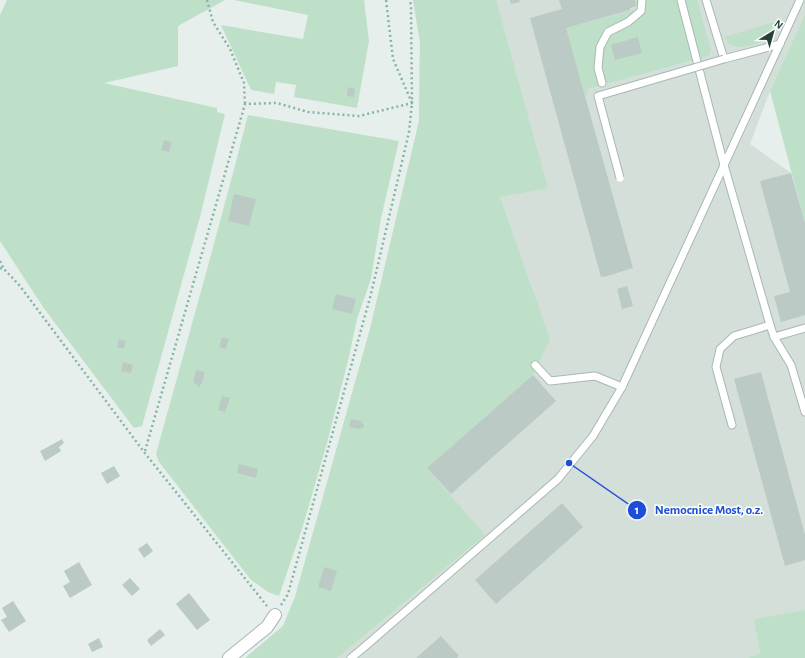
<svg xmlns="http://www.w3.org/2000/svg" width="805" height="658" font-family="'Alegreya Sans',sans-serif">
<rect width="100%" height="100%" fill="#e6efeb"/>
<polygon fill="#d4dfda" points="413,0 805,0 805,14 770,91 750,144 791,173 805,223 805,658 245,658 283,626 295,597 370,329 419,121 420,42"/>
<g fill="#bfe0c8">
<polygon points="7,0 225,0 178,26 178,66 104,83 217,108 217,112 225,114 201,213 142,426 134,428 43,307 0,241 0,15"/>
<polygon points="234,0 364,0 369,41 357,108 294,97 296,85 276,82 274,94 251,90 221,25 303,39 308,15"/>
<polygon points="413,0 496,0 548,188 500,197 550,339 533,375 427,468 485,535 337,658 245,658 283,626 295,597 370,329 419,121 420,42"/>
<polygon points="635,0 697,0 711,50 710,54 708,56 587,89 588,94 585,95 566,28 637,9"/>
<polygon points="805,14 805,223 770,91"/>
<path d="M 774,22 C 773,38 756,47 741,47 C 737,47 732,45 729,44 L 724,37 Z"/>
<path d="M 248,115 L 399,141 L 381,218 L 371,279 L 357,319 L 348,361 L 327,443 L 303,526 L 279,596 L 268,592 L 251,580 L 159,462 L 156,454 C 187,341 219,229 248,115 Z"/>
<polygon points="805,610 805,658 748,658 760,653 754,619"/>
</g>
<g fill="#bbcac4">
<polygon points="510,0 519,0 520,2 511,4"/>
<polygon points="559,0 635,0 636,6 630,8 630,10 566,28 633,268 607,276 601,277 530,18 562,9"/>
<polygon points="638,37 642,53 615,60 611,45"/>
<polygon points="348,87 355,89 354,97 347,96"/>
<polygon points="164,140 172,142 169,152 161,150"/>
<polygon points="791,173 805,223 805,315 781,322 774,296 790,292 760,181"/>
<polygon points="234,194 256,199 249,226 228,221"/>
<polygon points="627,286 633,306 622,309 617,289"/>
<polygon points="336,294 356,299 352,314 332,309"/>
<polygon points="222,337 229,339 226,349 219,347"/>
<polygon points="119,339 126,341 124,349 117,347"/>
<polygon points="123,362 133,365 131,373 121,371"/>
<polygon points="196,370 205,372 202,384 200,384 199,387 197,386 197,384 193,383"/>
<polygon points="761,372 805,535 805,560 785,566 734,379"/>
<polygon points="533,375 556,401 451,494 427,468"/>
<polygon points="222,396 230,398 225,412 218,410"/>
<polygon points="351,419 362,421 361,423 364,424 363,429 360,428 360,429 349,427"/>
<polygon points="62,439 64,443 59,447 61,451 45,461 40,451 46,448"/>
<polygon points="239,464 258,469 256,478 237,473"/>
<polygon points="114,466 120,476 107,484 101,473"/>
<polygon points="562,503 583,527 496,604 475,580"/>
<polygon points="147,543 153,551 144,558 138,549"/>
<polygon points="79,562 92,585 70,598 63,586 70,582 64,571"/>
<polygon points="324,567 337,571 331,591 318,587"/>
<polygon points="130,578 140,589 132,596 122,585"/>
<polygon points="189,593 210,620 197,630 176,604"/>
<polygon points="13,601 26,621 9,632 1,620 7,617 2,608"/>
<polygon points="160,629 165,635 151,646 147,640"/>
<polygon points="441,636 459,656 457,658 416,658"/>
<polygon points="99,638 103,647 92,652 88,644"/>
</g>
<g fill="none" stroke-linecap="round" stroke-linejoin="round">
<g stroke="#a8b8b2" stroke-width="9">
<g id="service">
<polyline points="681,0 724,165 770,325 774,337 791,365 805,412"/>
<polyline points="706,0 724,59 780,44"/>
<polyline points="602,83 598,68 600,47 608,32 628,22 641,11 642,0"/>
<polyline points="774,337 805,328"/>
<polyline points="535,365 550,381 595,376 622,387"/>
<polyline points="732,425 716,367 720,349 734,336 770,325"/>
<polyline points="351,658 362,649 558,479 593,436 622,387 800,0"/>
</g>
</g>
<g stroke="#a8b8b2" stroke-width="14">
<polyline id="minor" points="229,658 267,627 275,615"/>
</g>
<g stroke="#86b3a5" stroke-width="2.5" stroke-dasharray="2 3" stroke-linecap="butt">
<polyline points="207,0 213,22 230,49 244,83 245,104"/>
<polyline points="0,261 4,269"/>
<polyline points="0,268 4,269 20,286 144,452 267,606"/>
<polyline points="145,451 245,104 277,103 308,112 359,116 412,103 411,6 410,0"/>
<polyline points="281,605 288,594 371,294 409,132 412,103 393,59 386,0"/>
</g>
<use href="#service" stroke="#fff" stroke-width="7"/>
<use href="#minor" stroke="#fff" stroke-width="12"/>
<g stroke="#a8b8b2" stroke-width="9" stroke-linecap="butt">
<polyline id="service-bridge" points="620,178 598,96 724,59"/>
</g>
<use href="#service-bridge" stroke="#fff" stroke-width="7"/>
</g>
<path fill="none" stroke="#1d4ed8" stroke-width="1.5" d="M569 463L637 510"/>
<g fill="#1d4ed8" stroke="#f7fbf9" stroke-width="1.5">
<circle cx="569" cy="463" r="4"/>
<circle cx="637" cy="510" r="10"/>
</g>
<g font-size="12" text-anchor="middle" font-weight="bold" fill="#fff">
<text x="637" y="514">1</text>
</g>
<g font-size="13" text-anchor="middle" font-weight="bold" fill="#1d4ed8" stroke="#f7fbf9" stroke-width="3.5" stroke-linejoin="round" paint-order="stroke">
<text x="709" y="514">Nemocnice Most, o.z.</text>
</g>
<g transform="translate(773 32) rotate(37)" stroke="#f7fbf9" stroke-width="3" paint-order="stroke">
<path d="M0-3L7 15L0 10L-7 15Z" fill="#24423a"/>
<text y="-6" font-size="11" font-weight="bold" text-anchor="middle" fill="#24423a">N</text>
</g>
</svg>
